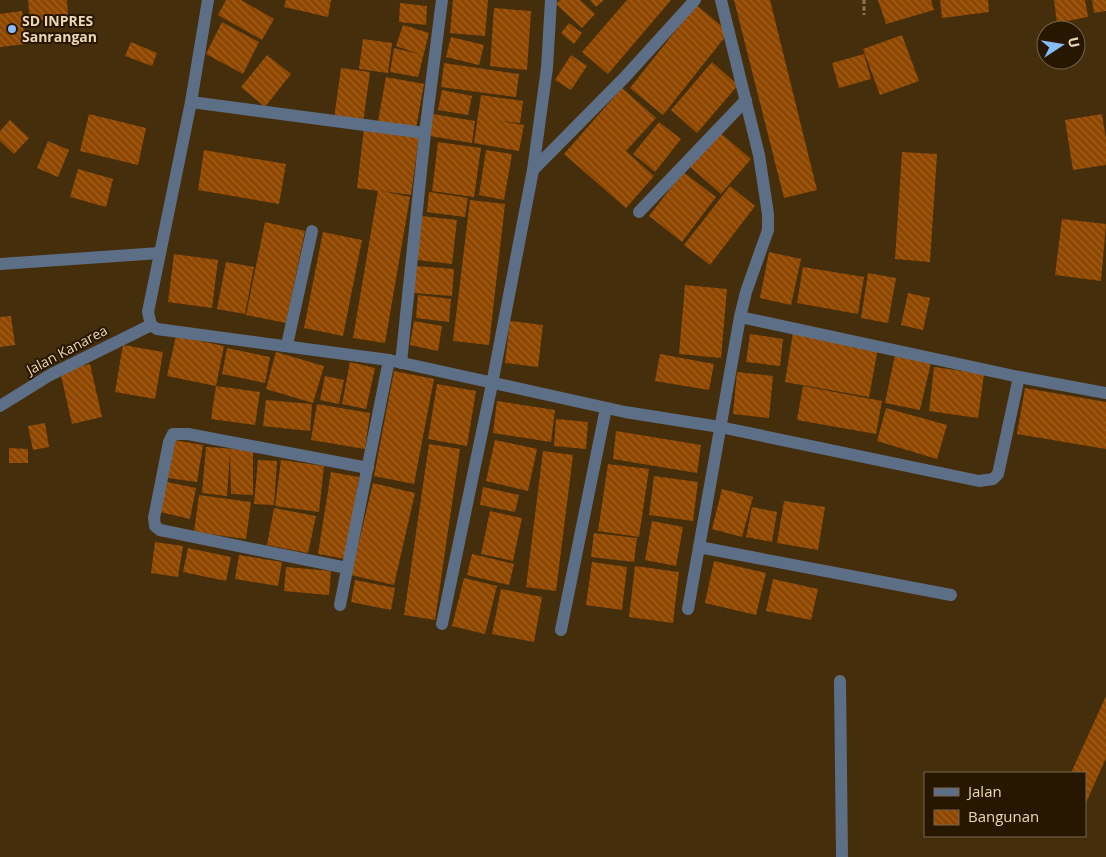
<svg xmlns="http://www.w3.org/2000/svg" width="1106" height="857" font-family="'Open Sans',sans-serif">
<defs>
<pattern id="building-back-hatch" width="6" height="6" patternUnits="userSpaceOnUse" patternTransform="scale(1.25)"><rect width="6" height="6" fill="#8f4700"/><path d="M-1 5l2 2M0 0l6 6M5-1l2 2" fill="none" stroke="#9f6123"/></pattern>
</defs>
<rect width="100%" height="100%" fill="#442e0c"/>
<g fill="url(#building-back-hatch)">
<polygon points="28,0 67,0 68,17 30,21"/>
<polygon points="226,0 241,0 274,19 262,40 218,15"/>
<polygon points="286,0 331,0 328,17 284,7"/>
<polygon points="453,0 488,0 485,36 450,33"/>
<polygon points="560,0 580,0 595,14 582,28 556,4"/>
<polygon points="590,0 604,0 596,7"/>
<polygon points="627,0 671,0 608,74 582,52"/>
<polygon points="734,0 770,0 817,190 784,198"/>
<polygon points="878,0 931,0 934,10 886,24"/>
<polygon points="940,0 988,0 989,12 942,18"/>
<polygon points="1054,0 1085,0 1088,17 1057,23"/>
<polygon points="1092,0 1106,0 1106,11 1094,13"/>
<polygon points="400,3 427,6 426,25 399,22"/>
<polygon points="696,5 729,32 663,115 630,88"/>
<polygon points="494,8 531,11 527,70 490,66"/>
<polygon points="22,11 26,44 0,47 0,14"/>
<polygon points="222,22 259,42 243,74 206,54"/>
<polygon points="569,23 582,33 574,44 561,33"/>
<polygon points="403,25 429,33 418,77 390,72 394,48 419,54 396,46"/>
<polygon points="902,35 919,81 880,95 863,49"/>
<polygon points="451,37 484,45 479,65 446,57"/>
<polygon points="363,39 392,43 388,73 359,69"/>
<polygon points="131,42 157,53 152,66 125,56"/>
<polygon points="864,54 871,79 839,88 832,63"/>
<polygon points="267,55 291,74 265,107 241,87"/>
<polygon points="571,55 587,66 571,90 555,80"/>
<polygon points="712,62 738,85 697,133 671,110"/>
<polygon points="444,63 519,74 516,97 441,87"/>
<polygon points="341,68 370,72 363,123 334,119"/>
<polygon points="386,77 424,84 416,128 378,121"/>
<polygon points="622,88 656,118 626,151 654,176 626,208 564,154"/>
<polygon points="442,90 472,96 468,115 438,110"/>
<polygon points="481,95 523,101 520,123 500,121 524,125 519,151 474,143"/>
<polygon points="89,114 146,128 138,165 80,151"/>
<polygon points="433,114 475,121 472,143 430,136"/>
<polygon points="1102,114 1106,139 1106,165 1073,170 1065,120"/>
<polygon points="10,120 29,138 14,154 0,141 0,131"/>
<polygon points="659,122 681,139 655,172 633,154"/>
<polygon points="364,128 419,136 411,195 382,191 410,197 385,343 353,338 378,191 357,188"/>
<polygon points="718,131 751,159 721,194 688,165"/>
<polygon points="48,141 69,150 58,177 37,168"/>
<polygon points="438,142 481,148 474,197 432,191"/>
<polygon points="204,150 286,164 279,204 198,190"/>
<polygon points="486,150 512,154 504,200 479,195"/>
<polygon points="902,152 937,154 930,262 895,259"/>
<polygon points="78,169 113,179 106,207 70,197"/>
<polygon points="683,172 716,197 682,242 649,216"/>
<polygon points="730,186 755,206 710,265 684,245"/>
<polygon points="429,192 468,198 465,217 427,212"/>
<polygon points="470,200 505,204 489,345 453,341"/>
<polygon points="422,216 457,220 452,264 417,260"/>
<polygon points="1062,219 1106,224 1101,281 1055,275"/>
<polygon points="265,222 305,231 286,323 246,315"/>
<polygon points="323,232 362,240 343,336 304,328"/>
<polygon points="769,252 801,259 791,305 760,298"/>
<polygon points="174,254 218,260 212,308 168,302"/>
<polygon points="226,262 254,267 245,314 217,309"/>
<polygon points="416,266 454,269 452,296 413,293"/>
<polygon points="803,267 864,277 858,314 797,303"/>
<polygon points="868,273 896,278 888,323 861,318"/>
<polygon points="685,285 727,289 721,358 679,354"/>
<polygon points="908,293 930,298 923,330 901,325"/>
<polygon points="418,295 451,299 449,322 416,318"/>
<polygon points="11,316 15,345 0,347 0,317"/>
<polygon points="414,321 442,326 438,351 410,345"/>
<polygon points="510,321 543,325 538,367 505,363"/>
<polygon points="793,333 878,348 869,397 785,382"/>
<polygon points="750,334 783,339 780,366 746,362"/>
<polygon points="176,336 224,346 216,386 167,376"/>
<polygon points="123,345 163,352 155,399 115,392"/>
<polygon points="227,348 270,357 265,383 222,374"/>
<polygon points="276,352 324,366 313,403 266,389"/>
<polygon points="660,354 714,364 709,390 655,381"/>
<polygon points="895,355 931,363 920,410 885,403"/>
<polygon points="350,362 375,368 366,409 342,404"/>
<polygon points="90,364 102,417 72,424 60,371"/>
<polygon points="934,367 984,374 978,418 929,411"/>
<polygon points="394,371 434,379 414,484 374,476"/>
<polygon points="737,372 773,376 769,418 733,414"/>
<polygon points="325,376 344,380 339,404 320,400"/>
<polygon points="437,384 476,391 467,446 428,439"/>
<polygon points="216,386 260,392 255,425 211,419"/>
<polygon points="803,386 882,401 876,434 797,420"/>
<polygon points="1025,388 1106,402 1106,449 1017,434"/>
<polygon points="266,400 312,404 310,431 263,426"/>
<polygon points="497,401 555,410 551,442 493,433"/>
<polygon points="317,404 370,413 365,449 311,440"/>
<polygon points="886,408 947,425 937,459 877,441"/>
<polygon points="556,419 588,422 586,449 554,446"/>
<polygon points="45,423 49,447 33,450 28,426"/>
<polygon points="616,431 701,445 697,473 613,459"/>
<polygon points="173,440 203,445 197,482 168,478"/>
<polygon points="495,440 537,449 528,491 486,481"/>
<polygon points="429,444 460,449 435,620 404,615"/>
<polygon points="206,447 253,450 253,495 231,494 230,453 227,496 202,493"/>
<polygon points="9,448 28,449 28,463 9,463"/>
<polygon points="543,451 573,455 556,591 526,587"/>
<polygon points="258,460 277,461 274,505 254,504"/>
<polygon points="281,460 324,466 319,512 275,506"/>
<polygon points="608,464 649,469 639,537 598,531"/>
<polygon points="331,472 359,477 346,559 318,554"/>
<polygon points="654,476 698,482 693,521 649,515"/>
<polygon points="167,482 196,488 190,519 160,512"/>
<polygon points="373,483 415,493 394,585 351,575"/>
<polygon points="483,487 519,495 515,512 480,505"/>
<polygon points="722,489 753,497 742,537 712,529"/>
<polygon points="199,495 251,502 246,539 194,532"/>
<polygon points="784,501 825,507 818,550 777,543"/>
<polygon points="752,507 777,512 772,542 746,537"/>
<polygon points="274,508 316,516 308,553 267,545"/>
<polygon points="490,511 522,518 513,561 481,554"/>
<polygon points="652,521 683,527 676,566 645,560"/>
<polygon points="594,533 637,538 634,562 591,557"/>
<polygon points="155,542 183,546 178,577 151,573"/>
<polygon points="188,548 231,557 226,581 183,572"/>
<polygon points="472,554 514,564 509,585 467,575"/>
<polygon points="239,555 282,562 278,586 235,579"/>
<polygon points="714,561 766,573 756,615 705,603"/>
<polygon points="592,562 627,567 622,610 586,605"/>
<polygon points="635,566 679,572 673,623 629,617"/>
<polygon points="286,567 331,571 329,595 284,591"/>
<polygon points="464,578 497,586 485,634 452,626"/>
<polygon points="773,579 818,589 811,620 766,611"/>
<polygon points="355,580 395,588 391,610 351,602"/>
<polygon points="501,589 542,597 534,642 492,634"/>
<polygon points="1106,696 1106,758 1085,805 1085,773 1071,773"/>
</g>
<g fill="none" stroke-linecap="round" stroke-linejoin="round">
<polyline stroke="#8e7757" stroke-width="3" stroke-dasharray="4 2.5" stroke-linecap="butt" points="864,0 864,15"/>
<g stroke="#5d6f87" stroke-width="12">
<polyline points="208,0 191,102 148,312 151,325 157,329 389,360 625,412 720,427 979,481 993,479 998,474 1019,377"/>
<polyline points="721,0 759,155 768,214 768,230 746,292 740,317"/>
<polyline points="191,102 425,133"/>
<polyline points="533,170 625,77 695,0"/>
<polyline points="639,212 746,100"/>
<polyline points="0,264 160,253"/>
<polyline points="287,345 312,231"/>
<polyline points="401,363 425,133 442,0"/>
<polyline points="0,406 50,375 151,325"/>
<polyline points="699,547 951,595"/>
<polyline points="347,568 160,530 155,526 154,518 169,442 173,434 188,434 368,468"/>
<polyline points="340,605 389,360"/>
<polyline points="688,609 740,317 1019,377 1106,393"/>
<polyline points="442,624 492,384 533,170 547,68 551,0"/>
<polyline points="561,630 606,408"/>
<polyline points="840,681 842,857"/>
</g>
</g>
<circle fill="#87bbfb" stroke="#281700" stroke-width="2" cx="12" cy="29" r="5"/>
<g text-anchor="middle" stroke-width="4" stroke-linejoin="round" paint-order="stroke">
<g font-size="14" font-weight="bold" fill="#eed7b8" stroke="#281700" text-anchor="start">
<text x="22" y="26">SD INPRES<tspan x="22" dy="16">Sanrangan</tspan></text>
</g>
<g font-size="14" fill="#eed7b8" stroke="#281700">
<text transform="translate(67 350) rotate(-28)" y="5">Jalan Kanarea</text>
</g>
</g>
<rect x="924" y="772" width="162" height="65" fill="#281700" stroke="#77644a"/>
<rect x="934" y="788" width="25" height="8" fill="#5d6f87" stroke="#77644a"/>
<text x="968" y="797" font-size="15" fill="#eed7b8">Jalan</text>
<rect x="934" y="810" width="25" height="15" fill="url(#building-back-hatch)" stroke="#77644a"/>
<text x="968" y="822" font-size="15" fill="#eed7b8">Bangunan</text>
<g transform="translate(1061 45) rotate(78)"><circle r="24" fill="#281700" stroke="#77644a"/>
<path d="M0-4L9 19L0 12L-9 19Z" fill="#87bbfb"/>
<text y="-8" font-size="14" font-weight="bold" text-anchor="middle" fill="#eed7b8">U</text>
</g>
</svg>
